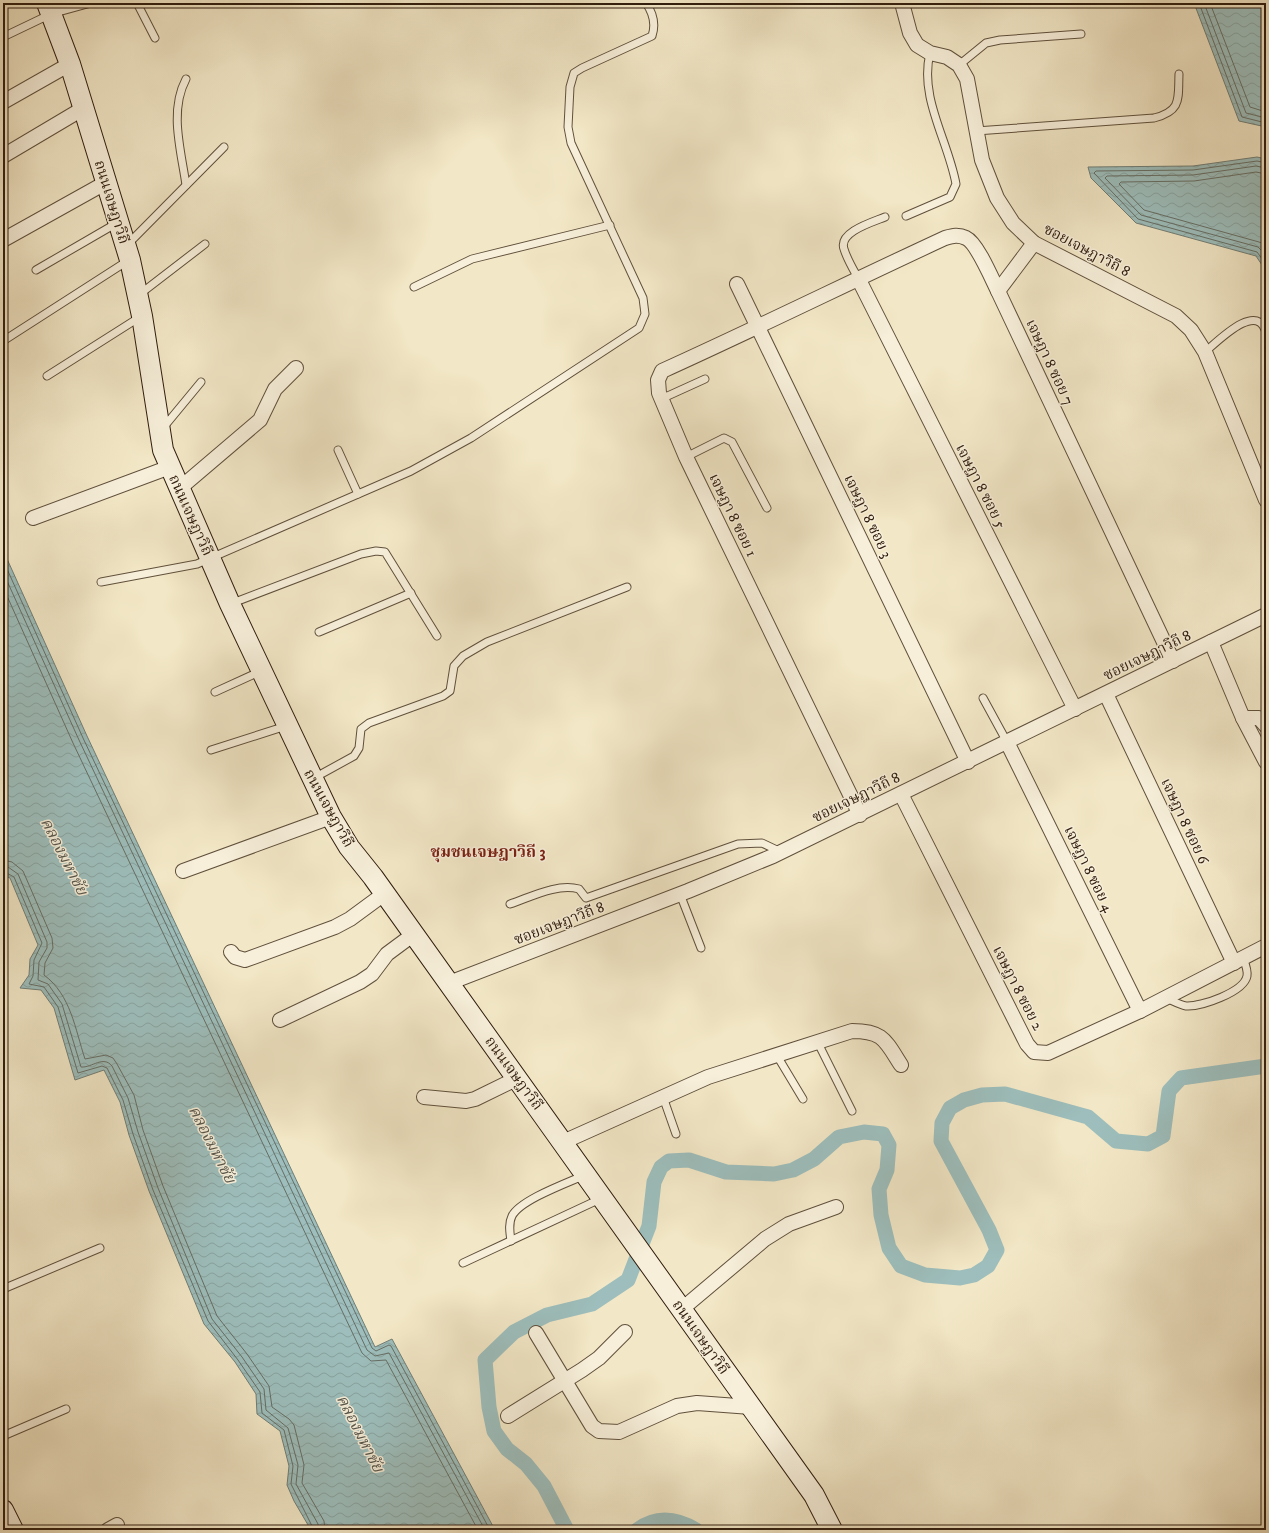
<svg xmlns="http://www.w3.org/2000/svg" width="1269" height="1533" font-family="'IM FELL DW Pica','Noto Serif Thai',serif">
<defs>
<pattern id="water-waves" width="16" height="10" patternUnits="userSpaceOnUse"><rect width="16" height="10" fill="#9dbebc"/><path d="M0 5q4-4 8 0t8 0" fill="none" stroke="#88a3a0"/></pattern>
</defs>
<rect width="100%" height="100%" fill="#f2e7c6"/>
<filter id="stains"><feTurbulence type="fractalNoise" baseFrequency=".005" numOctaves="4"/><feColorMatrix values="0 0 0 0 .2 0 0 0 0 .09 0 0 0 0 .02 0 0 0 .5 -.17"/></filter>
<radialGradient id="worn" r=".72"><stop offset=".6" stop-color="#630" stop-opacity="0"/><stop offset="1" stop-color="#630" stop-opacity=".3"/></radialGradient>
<g fill="url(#water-waves)" stroke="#717e76">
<polygon points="1194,3 1266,3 1266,127 1239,121"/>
<polygon points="1257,157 1266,159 1266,271 1256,256 1136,223 1091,178 1088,167 1193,166"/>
<polygon points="3,550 87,736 375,1347 392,1339 495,1530 311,1530 294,1501 287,1485 289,1466 280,1431 257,1414 256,1394 235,1362 204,1324 149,1191 129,1135 120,1102 104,1070 75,1080 54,1008 41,990 20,988 29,975 30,959 38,945 10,878 3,875"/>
</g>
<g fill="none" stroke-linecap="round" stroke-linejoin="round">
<g stroke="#666e65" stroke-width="1">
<polyline points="1199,3 1242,117 1266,123"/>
<polyline points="1204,3 1246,113 1266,118"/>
<polyline points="1210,3 1250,107 1266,112"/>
<polyline points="1266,163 1257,161 1193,170 1096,171 1094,173 1138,219 1257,252 1266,264"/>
<polyline points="1266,168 1256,166 1193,175 1107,176 1105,178 1141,215 1258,247 1266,255"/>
<polyline points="1266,174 1256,172 1194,181 1121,182 1119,184 1144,210 1259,242 1266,245"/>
<polyline points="3,560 83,738 372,1348 376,1351 389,1345 391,1346 490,1530"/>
<polyline points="3,572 79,740 367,1350 375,1356 389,1353 485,1530"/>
<polyline points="3,587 73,743 362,1353 371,1361 386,1360 478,1530"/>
<path d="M 3,860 L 12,862 L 23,871 L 52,938 L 53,948 L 45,963 L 44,975 C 71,995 75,1029 85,1059 L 106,1055 L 113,1058 L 117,1064 L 134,1095 L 143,1130 L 163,1186 L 217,1316 L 247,1354 L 269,1386 L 272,1407 L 289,1419 L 294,1425 L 304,1465 L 302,1483 L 324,1521 L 325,1530"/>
<path d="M 3,866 L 8,867 L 18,874 L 47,942 L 47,948 L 39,962 L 38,980 L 48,984 L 62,1004 L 81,1067 C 92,1068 103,1055 112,1066 L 128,1098 L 138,1132 L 158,1188 L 212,1319 L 242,1357 L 264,1389 L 266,1410 L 288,1428 L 298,1465 L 296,1484 L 318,1524 L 319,1530"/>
<polyline points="3,871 14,877 42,943 34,960 33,976 29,984 44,987 58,1007 78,1073 102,1066 107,1068 123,1100 133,1134 153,1190 208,1321 238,1360 260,1392 262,1413 284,1430 293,1466 291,1484 314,1530"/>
</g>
<g stroke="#9dbebc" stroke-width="15">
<polyline points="567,1530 544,1486 526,1464 507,1449 494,1431 489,1407 485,1360 514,1332 547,1315 592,1304 628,1280 649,1226 654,1182 661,1167 669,1161 689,1160 726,1172 774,1174 793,1170 814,1159 839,1137 864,1132 883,1134 889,1145 887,1170 879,1189 881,1215 889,1248 901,1266 925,1275 960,1278 974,1275 988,1266 997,1250 989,1230 941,1141 942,1123 950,1108 964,1100 982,1095 1005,1094 1088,1117 1116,1141 1148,1144 1163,1136 1169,1091 1181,1078 1266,1066"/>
<path d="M 637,1530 C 656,1516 676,1518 696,1530"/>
</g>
<g stroke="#60503c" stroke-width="9">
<g id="lane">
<polyline points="137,3 155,38"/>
<polyline points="3,37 51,14 91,3"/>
<polyline points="959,65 986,43 1000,40 1081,34"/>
<path d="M 186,79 C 169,111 181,150 186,185"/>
<path d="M 976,131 L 1154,118 C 1182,111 1178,99 1179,74"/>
<path d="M 906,216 L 950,197 L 956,184 C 948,140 919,98 930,53"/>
<polyline points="127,245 224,147"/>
<polyline points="36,270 117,223"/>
<path d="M 858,278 C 853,269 847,259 844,249 C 838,232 873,222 885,217"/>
<polyline points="414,287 472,259 610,225"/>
<polyline points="140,294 205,244"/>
<polyline points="3,341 129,260"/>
<path d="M 1205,352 C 1218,341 1258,300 1266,333"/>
<polyline points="47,376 140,317"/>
<polyline points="661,399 705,379"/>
<polyline points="163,428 201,382"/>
<polyline points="338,450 358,494"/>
<polyline points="686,457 724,438 732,442 767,508"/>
<path d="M 101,582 L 197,564 L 411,471 L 471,438 L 639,328 L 645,314 L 643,298 L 571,143 L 568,127 L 570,87 L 574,73 L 582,68 L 652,36 C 656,24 653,13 646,3"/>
<polyline points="230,604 361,554 376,551 385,552 437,636"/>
<polyline points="319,632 411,593"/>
<polyline points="215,692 261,671"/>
<polyline points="983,698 1007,742"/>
<polyline points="211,750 286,726"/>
<polyline points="314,778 354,756 359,748 361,729 369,723 443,696 450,691 454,666 463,656 487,642 627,587"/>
<polyline points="680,894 701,948"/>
<path d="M 510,904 C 531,897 557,883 579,889 L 586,898 L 738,844 L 762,843 L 781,852"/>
<path d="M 1166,998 C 1173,1001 1180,1005 1186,1006 C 1201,1007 1244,992 1247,976 C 1248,970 1245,963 1243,958"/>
<polyline points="817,1041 852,1111"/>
<polyline points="776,1054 803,1099"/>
<polyline points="663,1097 676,1134"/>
<path d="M 511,1241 C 510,1233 508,1224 512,1216 C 520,1200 567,1183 585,1175"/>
<polyline points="463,1263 600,1199"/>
<polyline points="3,1289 100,1248"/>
<polyline points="3,1436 66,1409"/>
</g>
</g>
<g stroke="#60503c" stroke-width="16">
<g id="street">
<polyline points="902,3 910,33 917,45 930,53 947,57 959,65 967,79 982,160 997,198 1013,223 1034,243 1176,316 1191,330 1205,352 1266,500"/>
<polyline points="3,102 70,64"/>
<polyline points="3,156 84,108"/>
<polyline points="3,240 107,182"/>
<polyline points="858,278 1075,709"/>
<polyline points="737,284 968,762"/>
<polyline points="998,291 1034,243"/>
<polyline points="179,489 260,420 275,389 296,368"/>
<polyline points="33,518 170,467"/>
<polyline points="1211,642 1243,718 1266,762"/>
<polyline points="1106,694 1234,963"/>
<polyline points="1243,718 1259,718 1266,726"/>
<polyline points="1007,742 1140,1011"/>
<polyline points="901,794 1027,1044 1034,1052 1048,1053 1140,1011 1266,946"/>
<path d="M 860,815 L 686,457 L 659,393 L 658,380 L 662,371 C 757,328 850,282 945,238 C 952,236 958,234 966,238 C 977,243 992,279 998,291 L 1173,661"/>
<polyline points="183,871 331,817"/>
<polyline points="231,952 235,957 245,960 335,927 350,919 384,894"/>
<polyline points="449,983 688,891 773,856 1266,615"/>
<polyline points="280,1020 360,982 372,974 387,954 414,934"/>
<polyline points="424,1097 466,1101 475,1099 518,1078"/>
<path d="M 563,1142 L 708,1077 L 852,1031 C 883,1031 885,1040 901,1065"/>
<polyline points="682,1309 765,1239 789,1224 836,1207"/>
<polyline points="536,1333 592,1426 599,1431 619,1432 677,1406 697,1403 751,1407"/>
<polyline points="508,1416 582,1370 599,1358 625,1332"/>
<polyline points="108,1530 117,1525"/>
</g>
</g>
<g stroke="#301d0e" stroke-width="22">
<g id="secondary">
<polyline points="47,3 70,64 130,260 142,316 163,450 230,604 331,817 349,847 373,877 814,1495 832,1530"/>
<polyline points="3,1510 13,1530"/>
</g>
</g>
<use href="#lane" stroke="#f7efda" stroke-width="7"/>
<use href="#street" stroke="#f7efda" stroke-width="14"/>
<use href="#secondary" stroke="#f7efda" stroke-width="20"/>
</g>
<g text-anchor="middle" stroke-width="3" stroke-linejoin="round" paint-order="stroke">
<g font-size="15" fill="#301d0e" stroke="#f7efda">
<text transform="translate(112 202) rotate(73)" y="5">ถนนเจษฎาวิถี</text>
<text transform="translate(1087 250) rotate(28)" y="5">ซอยเจษฎาวิถี 8</text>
<text transform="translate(1050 362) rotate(65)" y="5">เจษฎา 8 ซอย 7</text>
<text transform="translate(981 486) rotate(63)" y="5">เจษฎา 8 ซอย 5</text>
<text transform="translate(191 515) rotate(66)" y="5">ถนนเจษฎาวิถี</text>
<text transform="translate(733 515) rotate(64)" y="5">เจษฎา 8 ซอย 1</text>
<text transform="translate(868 516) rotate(64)" y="5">เจษฎา 8 ซอย 3</text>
<text transform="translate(1147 655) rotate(-26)" y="5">ซอยเจษฎาวิถี 8</text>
<text transform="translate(856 797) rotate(-26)" y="5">ซอยเจษฎาวิถี 8</text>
<text transform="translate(329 808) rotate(61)" y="5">ถนนเจษฎาวิถี</text>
<text transform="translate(1185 821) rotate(65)" y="5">เจษฎา 8 ซอย 6</text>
<text transform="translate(1089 869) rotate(64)" y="5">เจษฎา 8 ซอย 4</text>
<text transform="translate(559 923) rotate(-21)" y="5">ซอยเจษฎาวิถี 8</text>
<text transform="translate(1018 988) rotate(63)" y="5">เจษฎา 8 ซอย 2</text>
<text transform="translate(514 1073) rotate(54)" y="5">ถนนเจษฎาวิถี</text>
<text transform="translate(701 1337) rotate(55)" y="5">ถนนเจษฎาวิถี</text>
</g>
<g font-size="16" font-weight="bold" fill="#7a1f14" stroke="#f7efda">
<text x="488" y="857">ชุมชนเจษฎาวิถี 3</text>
</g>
<g font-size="16" font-style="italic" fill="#56554b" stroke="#f7efda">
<text transform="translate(65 856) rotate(63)" y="6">คลองมหาชัย</text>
<text transform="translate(213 1144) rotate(63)" y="6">คลองมหาชัย</text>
<text transform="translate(361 1433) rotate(63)" y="6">คลองมหาชัย</text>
</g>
</g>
<rect width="1269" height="1533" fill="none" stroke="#f2e7c6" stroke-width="16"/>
<rect x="4" y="4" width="1261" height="1525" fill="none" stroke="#301d0e" stroke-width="2"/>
<rect x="8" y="8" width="1253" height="1517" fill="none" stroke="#301d0e"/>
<rect width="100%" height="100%" filter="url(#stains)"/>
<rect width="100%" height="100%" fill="url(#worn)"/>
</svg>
